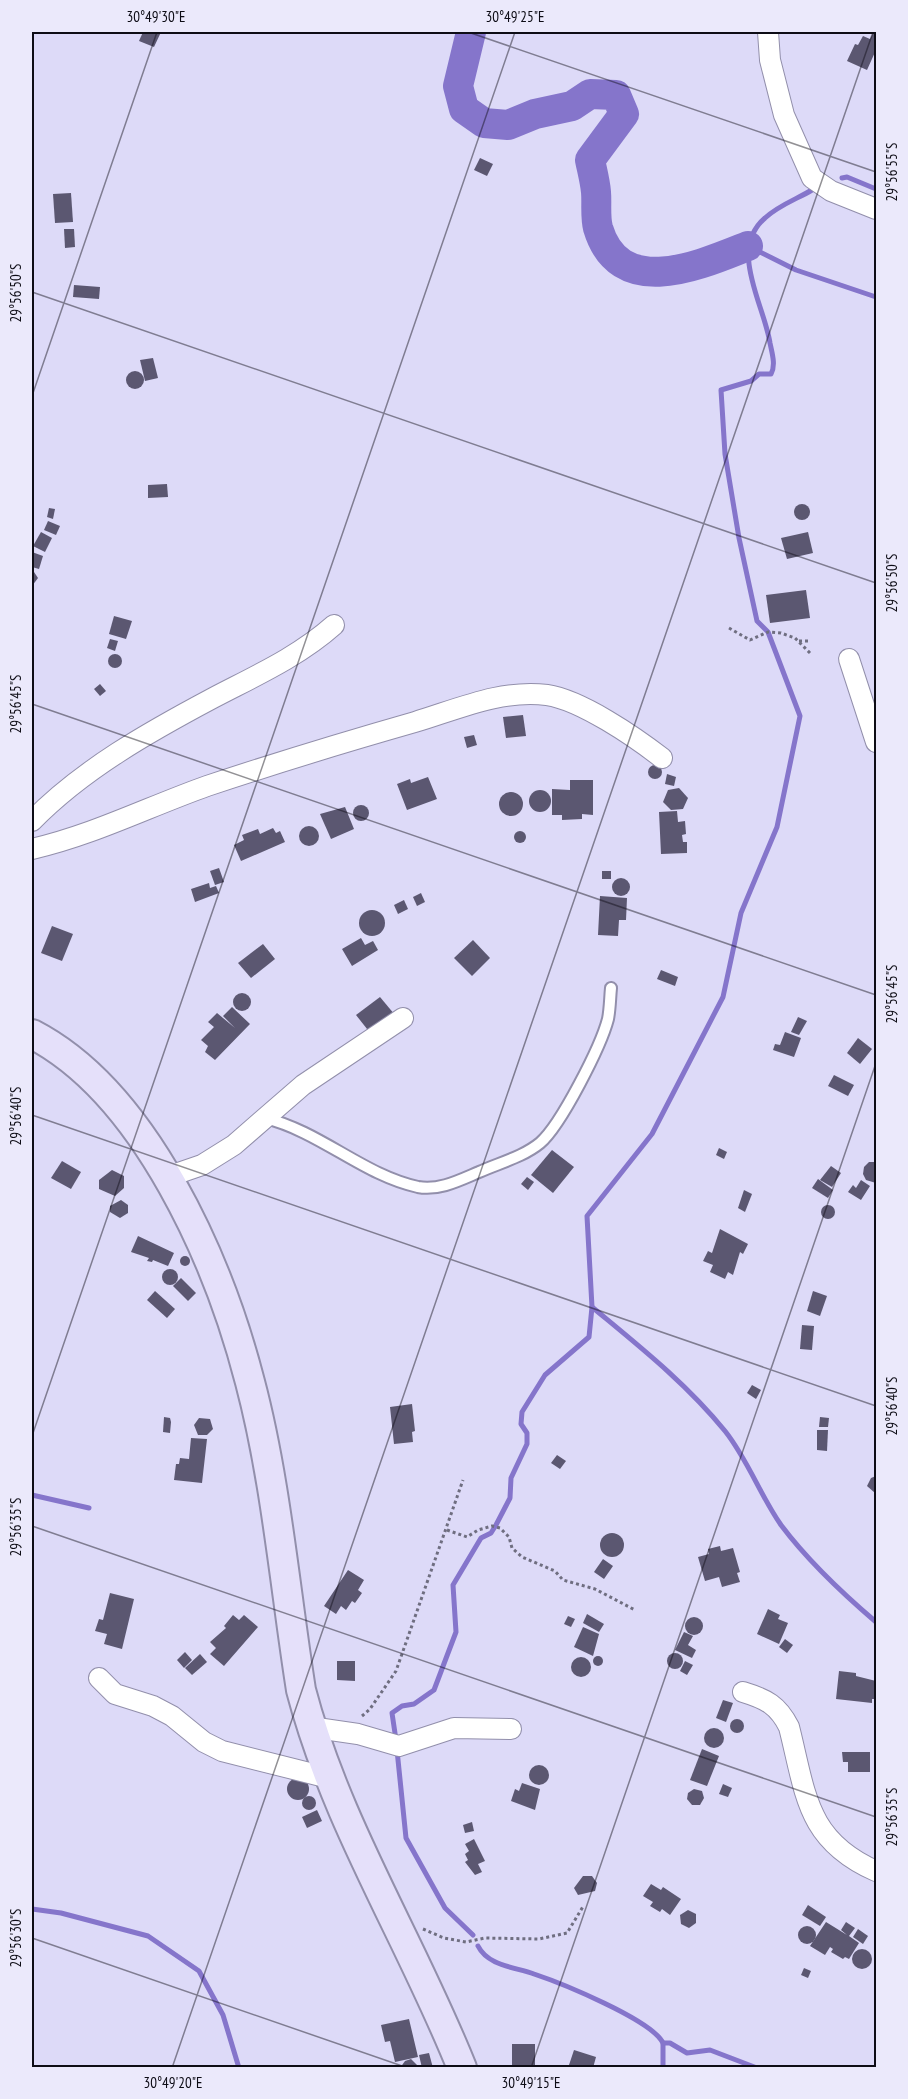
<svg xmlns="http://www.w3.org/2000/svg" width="908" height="2099" font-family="'PT Sans Narrow',sans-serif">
<rect width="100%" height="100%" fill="#dddaf8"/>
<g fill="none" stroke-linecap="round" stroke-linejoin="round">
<g stroke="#8575cb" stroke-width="5">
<polyline points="842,178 847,177 876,189"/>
<polyline points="748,246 796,270 876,297"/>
<path d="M 592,1307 C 639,1346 686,1383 725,1431 C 748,1460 760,1495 781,1525 C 808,1561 842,1593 876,1622"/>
<polyline points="32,1495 89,1508"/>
<path d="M 396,1740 L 392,1713 L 402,1706 L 414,1704 L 434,1690 L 456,1632 L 453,1585 L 481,1538 L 491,1533 L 496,1525 L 510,1498 L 511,1478 L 527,1444 L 527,1433 L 521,1424 L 522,1412 L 545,1375 L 589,1337 L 592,1307 L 587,1216 L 652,1134 L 723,997 L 741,913 L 777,827 L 800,716 L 768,632 L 757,621 L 739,538 L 725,454 L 721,390 L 751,381 L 759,374 L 771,374 C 776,365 772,353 770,343 C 764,304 728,250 765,218 C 779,205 797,199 812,190"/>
<polyline points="397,1750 406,1838 445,1908 473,1935"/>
<polyline points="32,1909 61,1913 148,1936 199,1971 223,2015 239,2068"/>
<path d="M 478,1946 C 488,1966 515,1967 534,1974 C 561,1983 652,2020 663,2043 L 663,2068"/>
<polyline points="663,2043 670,2043 687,2053 710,2050 757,2068"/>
</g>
<path stroke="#8575cb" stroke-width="30" d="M 471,32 L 458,86 L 464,109 L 484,123 L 508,125 L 535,114 L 572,106 L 590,94 L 616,95 L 624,114 L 590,160 C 592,170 595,181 596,192 C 597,203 595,217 598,228 C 620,301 700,265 748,246"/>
</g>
<g fill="#5b5771">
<polygon points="143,32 161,32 154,47 139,41"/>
<polygon points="873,33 876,35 876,50 867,70 847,61 855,44 858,45 863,36 870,39"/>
<polygon points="480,158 493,164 487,176 474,170"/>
<polygon points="71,193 73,222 55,223 53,194"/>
<polygon points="64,229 74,229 75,247 65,248"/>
<polygon points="74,285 100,287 99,299 73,297"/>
<polygon points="153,358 158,378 145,381 140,360"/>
<circle cx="135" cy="380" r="9"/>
<polygon points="167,484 168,497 148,498 148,485"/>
<circle cx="802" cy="512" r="8"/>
<polygon points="49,508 55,509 53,519 47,517"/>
<polygon points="48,521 60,526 56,535 44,530"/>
<polygon points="41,532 52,538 45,552 33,546"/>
<polygon points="808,532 813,553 787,559 781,538"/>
<polygon points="32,552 43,556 39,569 32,567"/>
<polygon points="32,569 38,578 32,586"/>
<polygon points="806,590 810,618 770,623 766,595"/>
<polygon points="114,616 132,621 126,639 109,634"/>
<polygon points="110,639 118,641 115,651 107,648"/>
<circle cx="115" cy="661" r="7"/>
<polygon points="100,684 106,691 100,696 94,689"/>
<polygon points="523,715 526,736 506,738 503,717"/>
<polygon points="474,735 477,745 467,748 464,737"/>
<circle cx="655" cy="772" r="7"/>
<polygon points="667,774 676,777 674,786 665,784"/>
<polygon points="428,777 437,799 407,810 397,784 410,779 411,783"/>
<polygon points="570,780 593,780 593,815 582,814 582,819 562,820 562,815 552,815 552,789 570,790"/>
<polygon points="679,788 688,798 683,809 671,810 663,802 668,790"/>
<circle cx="540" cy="801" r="11"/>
<circle cx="511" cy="804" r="12"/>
<circle cx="361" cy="813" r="8"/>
<polygon points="345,807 354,829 331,839 320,814"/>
<polygon points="677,811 678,822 685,821 686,834 682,835 683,842 687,842 687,853 661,854 659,812"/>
<circle cx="309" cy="836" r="10"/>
<polygon points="273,828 276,833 280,831 285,842 241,861 234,845 244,840 242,835 258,829 260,834"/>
<circle cx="520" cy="837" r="6"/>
<polygon points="219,868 224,882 215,885 210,871"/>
<rect x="602" y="871" width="9" height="8"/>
<circle cx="621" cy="887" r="9"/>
<polygon points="209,883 210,888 216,886 219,893 195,902 191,889"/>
<polygon points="421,893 425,902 417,906 413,897"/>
<polygon points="600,896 627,898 626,920 619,920 618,936 598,935"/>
<polygon points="404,900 408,909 398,914 394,905"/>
<circle cx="372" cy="923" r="13"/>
<polygon points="52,926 73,934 62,961 41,953"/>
<polygon points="361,938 365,945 373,941 378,950 352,966 342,949"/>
<polygon points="473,940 490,958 472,976 454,958"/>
<polygon points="263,944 275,959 251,978 238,963"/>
<polygon points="661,970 678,977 675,986 657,979"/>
<circle cx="242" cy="1002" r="9"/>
<polygon points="380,997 395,1015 371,1034 356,1015"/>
<polygon points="232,1007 250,1024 215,1060 205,1052 208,1046 201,1040 214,1027 208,1022 217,1013 235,1028 223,1016"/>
<polygon points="798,1017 807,1021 799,1035 791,1032"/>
<polygon points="785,1032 801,1038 794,1057 773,1050 775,1044 780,1045"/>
<polygon points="858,1038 872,1049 860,1064 847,1053"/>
<polygon points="834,1075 854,1085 848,1096 828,1086"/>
<polygon points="719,1148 727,1152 724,1159 716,1155"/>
<polygon points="552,1150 574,1167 553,1193 531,1175"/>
<polygon points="62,1161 81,1172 71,1189 51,1178"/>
<polygon points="869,1162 876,1162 876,1183 866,1180 863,1174 864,1167"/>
<polygon points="831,1166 841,1173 832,1187 820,1180"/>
<polygon points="112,1170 124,1176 124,1188 115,1196 99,1189 99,1180"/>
<polygon points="527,1177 534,1182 528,1190 521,1184"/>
<polygon points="818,1179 833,1190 828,1198 812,1188"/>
<polygon points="861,1180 870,1186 861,1200 848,1192 853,1185 856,1188"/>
<polygon points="744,1190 752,1194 745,1212 738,1208"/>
<polygon points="121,1200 128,1205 128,1213 120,1218 110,1212 110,1206"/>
<circle cx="828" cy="1212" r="7"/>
<polygon points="720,1229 748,1244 743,1254 740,1252 733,1275 728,1272 725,1279 710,1272 713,1265 703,1261 708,1251 712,1253"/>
<polygon points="138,1236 174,1253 168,1266 153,1260 152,1262 147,1261 149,1258 131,1252"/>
<circle cx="185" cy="1261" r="5"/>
<circle cx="170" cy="1277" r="8"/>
<polygon points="181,1278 196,1293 188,1301 173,1286"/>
<polygon points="155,1291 175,1309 167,1318 147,1300"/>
<polygon points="813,1291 827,1296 820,1316 807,1311"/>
<polygon points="802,1325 814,1326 812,1350 800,1349"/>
<polygon points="752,1385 761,1390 756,1399 747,1393"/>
<polygon points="412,1404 415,1431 412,1432 413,1442 394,1444 390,1407"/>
<polygon points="164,1417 170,1418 171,1422 170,1433 163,1432"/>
<polygon points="820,1417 829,1418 828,1427 819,1427"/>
<polygon points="199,1418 210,1419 213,1429 207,1435 198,1435 194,1425"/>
<polygon points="817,1430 828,1430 827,1451 817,1450"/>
<polygon points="191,1438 207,1439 202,1483 174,1480 176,1464 179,1464 180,1458 189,1459"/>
<polygon points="557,1455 566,1461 560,1469 551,1463"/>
<polygon points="876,1476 876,1493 875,1493 867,1486 871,1478"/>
<circle cx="612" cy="1545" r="12"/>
<polygon points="720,1546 721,1551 733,1548 740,1572 737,1573 740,1582 722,1587 719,1577 705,1581 698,1557 709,1554 708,1549"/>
<polygon points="603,1559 613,1566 604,1579 594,1572"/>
<polygon points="348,1570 364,1580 358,1590 362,1593 355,1603 352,1601 346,1610 341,1606 336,1614 324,1606"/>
<polygon points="110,1593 134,1599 122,1649 104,1644 107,1634 95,1631 99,1619 103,1620"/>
<polygon points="768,1609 780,1615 778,1619 788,1623 779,1644 757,1634"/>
<polygon points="587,1614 604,1624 599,1632 583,1623"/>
<polygon points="233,1615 239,1620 244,1615 258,1627 224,1666 210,1654 216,1648 210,1642 226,1628 224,1626"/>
<polygon points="568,1616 575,1619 571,1627 564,1624"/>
<circle cx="694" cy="1626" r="9"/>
<polygon points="583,1627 599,1634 593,1656 574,1647"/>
<polygon points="684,1632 693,1636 688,1645 696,1650 692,1658 675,1650"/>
<polygon points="785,1639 793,1645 787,1653 779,1647"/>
<polygon points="185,1652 192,1660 184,1668 177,1660"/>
<circle cx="675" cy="1661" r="8"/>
<polygon points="200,1654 207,1662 192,1675 185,1668"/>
<circle cx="598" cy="1661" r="5"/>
<circle cx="581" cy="1667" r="10"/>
<polygon points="337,1661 355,1661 355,1681 337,1680"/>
<polygon points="685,1661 693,1665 687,1675 680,1671"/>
<polygon points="839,1671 856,1673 856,1676 876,1681 875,1699 872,1699 872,1703 836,1699"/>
<polygon points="723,1700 733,1703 726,1722 716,1718"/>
<circle cx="737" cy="1726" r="7"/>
<circle cx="714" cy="1738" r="10"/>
<polygon points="702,1749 719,1756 707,1786 690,1780"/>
<polygon points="842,1752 870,1752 870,1772 848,1772 848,1762 843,1762"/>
<circle cx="539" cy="1775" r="10"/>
<circle cx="298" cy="1789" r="11"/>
<polygon points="522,1783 540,1789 535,1810 511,1801 515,1789 519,1791"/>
<polygon points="723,1784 732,1788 728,1797 719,1794"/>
<polygon points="694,1789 702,1791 704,1798 700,1805 692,1805 687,1799 688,1793"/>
<circle cx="309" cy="1803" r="7"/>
<polygon points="317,1810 322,1821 307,1828 302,1817"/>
<polygon points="472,1822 474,1831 465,1833 463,1825"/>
<polygon points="474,1839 485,1861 478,1864 482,1872 475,1875 465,1862 468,1860 465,1854 469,1851 465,1844"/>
<polygon points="583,1876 592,1876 597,1883 595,1891 578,1895 574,1888"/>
<polygon points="651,1884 661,1890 663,1887 681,1899 670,1915 662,1909 660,1912 650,1906 653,1902 643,1896"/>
<polygon points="808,1905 826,1917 820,1926 802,1915"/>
<polygon points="688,1910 696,1914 696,1923 689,1928 681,1924 680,1915"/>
<polygon points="826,1922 847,1935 841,1930 846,1922 855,1928 849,1936 859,1943 849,1959 845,1957 843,1959 831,1952 833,1949 830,1947 825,1955 810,1946"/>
<circle cx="807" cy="1935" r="9"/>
<polygon points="858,1929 868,1936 863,1944 853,1937"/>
<circle cx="862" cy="1959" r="10"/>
<polygon points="804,1968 811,1971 808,1978 801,1975"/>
<polygon points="409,2019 418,2057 395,2062 390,2041 385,2042 381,2025"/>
<rect x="512" y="2044" width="23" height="21"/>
<polygon points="574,2050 596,2057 593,2068 568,2068"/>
<polygon points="429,2053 433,2068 422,2068 419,2055"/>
<polygon points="411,2059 420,2068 400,2068 405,2061"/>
</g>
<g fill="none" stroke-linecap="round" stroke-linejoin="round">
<g stroke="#928fab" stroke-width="14">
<path id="lane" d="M 265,1118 C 321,1132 363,1175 418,1187 C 439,1191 460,1180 479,1172 C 499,1163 523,1157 540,1143 C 561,1125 601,1046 608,1019 C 610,1009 610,998 611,988"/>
</g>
<g stroke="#928fab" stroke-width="22">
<g id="street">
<polyline points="768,32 770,60 784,115 812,178 831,191 876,209"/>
<polyline points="849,659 876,742"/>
<path d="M 32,821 C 83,769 149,732 213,698 C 255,676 298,657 334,625"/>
<path d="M 32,849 C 93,835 148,807 207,786 C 276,763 345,742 415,722 C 458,709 502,689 547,695 C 581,700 635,737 662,758"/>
<polyline points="167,1177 202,1165 234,1145 303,1085 403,1018"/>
<polyline points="99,1678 115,1694 153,1706 172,1716 204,1742 222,1751 329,1778"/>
<path d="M 743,1692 C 766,1699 778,1705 789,1727 C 806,1794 806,1840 876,1871"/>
<polyline points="310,1727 358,1734 399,1746 454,1728 511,1729"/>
</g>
</g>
<g stroke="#928fab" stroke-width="32">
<path id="secondary" d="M 32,1034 C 146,1093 219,1262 250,1382 C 276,1480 285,1589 301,1690 C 336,1824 411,1940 462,2068"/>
</g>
<g stroke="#6f6e80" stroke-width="3" stroke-dasharray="3 3" stroke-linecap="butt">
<polyline points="729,628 750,640 768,632 781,633 795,638 812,655"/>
<polyline points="799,641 811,641"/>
<polyline points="447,1530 467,1537 478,1530 492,1526 500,1528 509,1537 512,1548 522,1557 555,1571 563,1580 595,1589 635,1610"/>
<polyline points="362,1716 370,1709 396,1671 463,1480"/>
<polyline points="423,1929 444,1938 466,1942 485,1938 539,1939 567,1933 584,1905"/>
</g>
<use href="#lane" stroke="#fff" stroke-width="10"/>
<use href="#street" stroke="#fff" stroke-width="20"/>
<use href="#secondary" stroke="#e5e0fa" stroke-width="28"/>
</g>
<path fill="none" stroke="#0d0c15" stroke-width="1.5" stroke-opacity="0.45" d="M 468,32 L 876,172M 32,292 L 876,583M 32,396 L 157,32M 32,704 L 876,995M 32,1115 L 876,1406M 32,1436 L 515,32M 32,1526 L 876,1817M 32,1938 L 408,2068M 172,2068 L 873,32M 531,2068 L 876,1063"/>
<rect width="908" height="2099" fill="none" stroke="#ebe9fb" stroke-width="66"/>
<rect x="33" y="33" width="842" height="2033" fill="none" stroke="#0d0c15" stroke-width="2"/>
<g font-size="15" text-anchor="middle" fill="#0d0c15">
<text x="156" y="22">30°49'30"E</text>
<text x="515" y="22">30°49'25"E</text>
<text transform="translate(892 172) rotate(-90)" y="5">29°56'55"S</text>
<text transform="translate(16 293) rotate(-90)" y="5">29°56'50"S</text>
<text transform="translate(892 583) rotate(-90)" y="5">29°56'50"S</text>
<text transform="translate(16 704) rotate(-90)" y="5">29°56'45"S</text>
<text transform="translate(892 994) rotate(-90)" y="5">29°56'45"S</text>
<text transform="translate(16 1116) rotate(-90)" y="5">29°56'40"S</text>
<text transform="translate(892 1406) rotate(-90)" y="5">29°56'40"S</text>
<text transform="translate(16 1527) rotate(-90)" y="5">29°56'35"S</text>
<text transform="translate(892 1817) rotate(-90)" y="5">29°56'35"S</text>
<text transform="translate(16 1938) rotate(-90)" y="5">29°56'30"S</text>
<text x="173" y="2088">30°49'20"E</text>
<text x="531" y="2088">30°49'15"E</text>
</g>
</svg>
